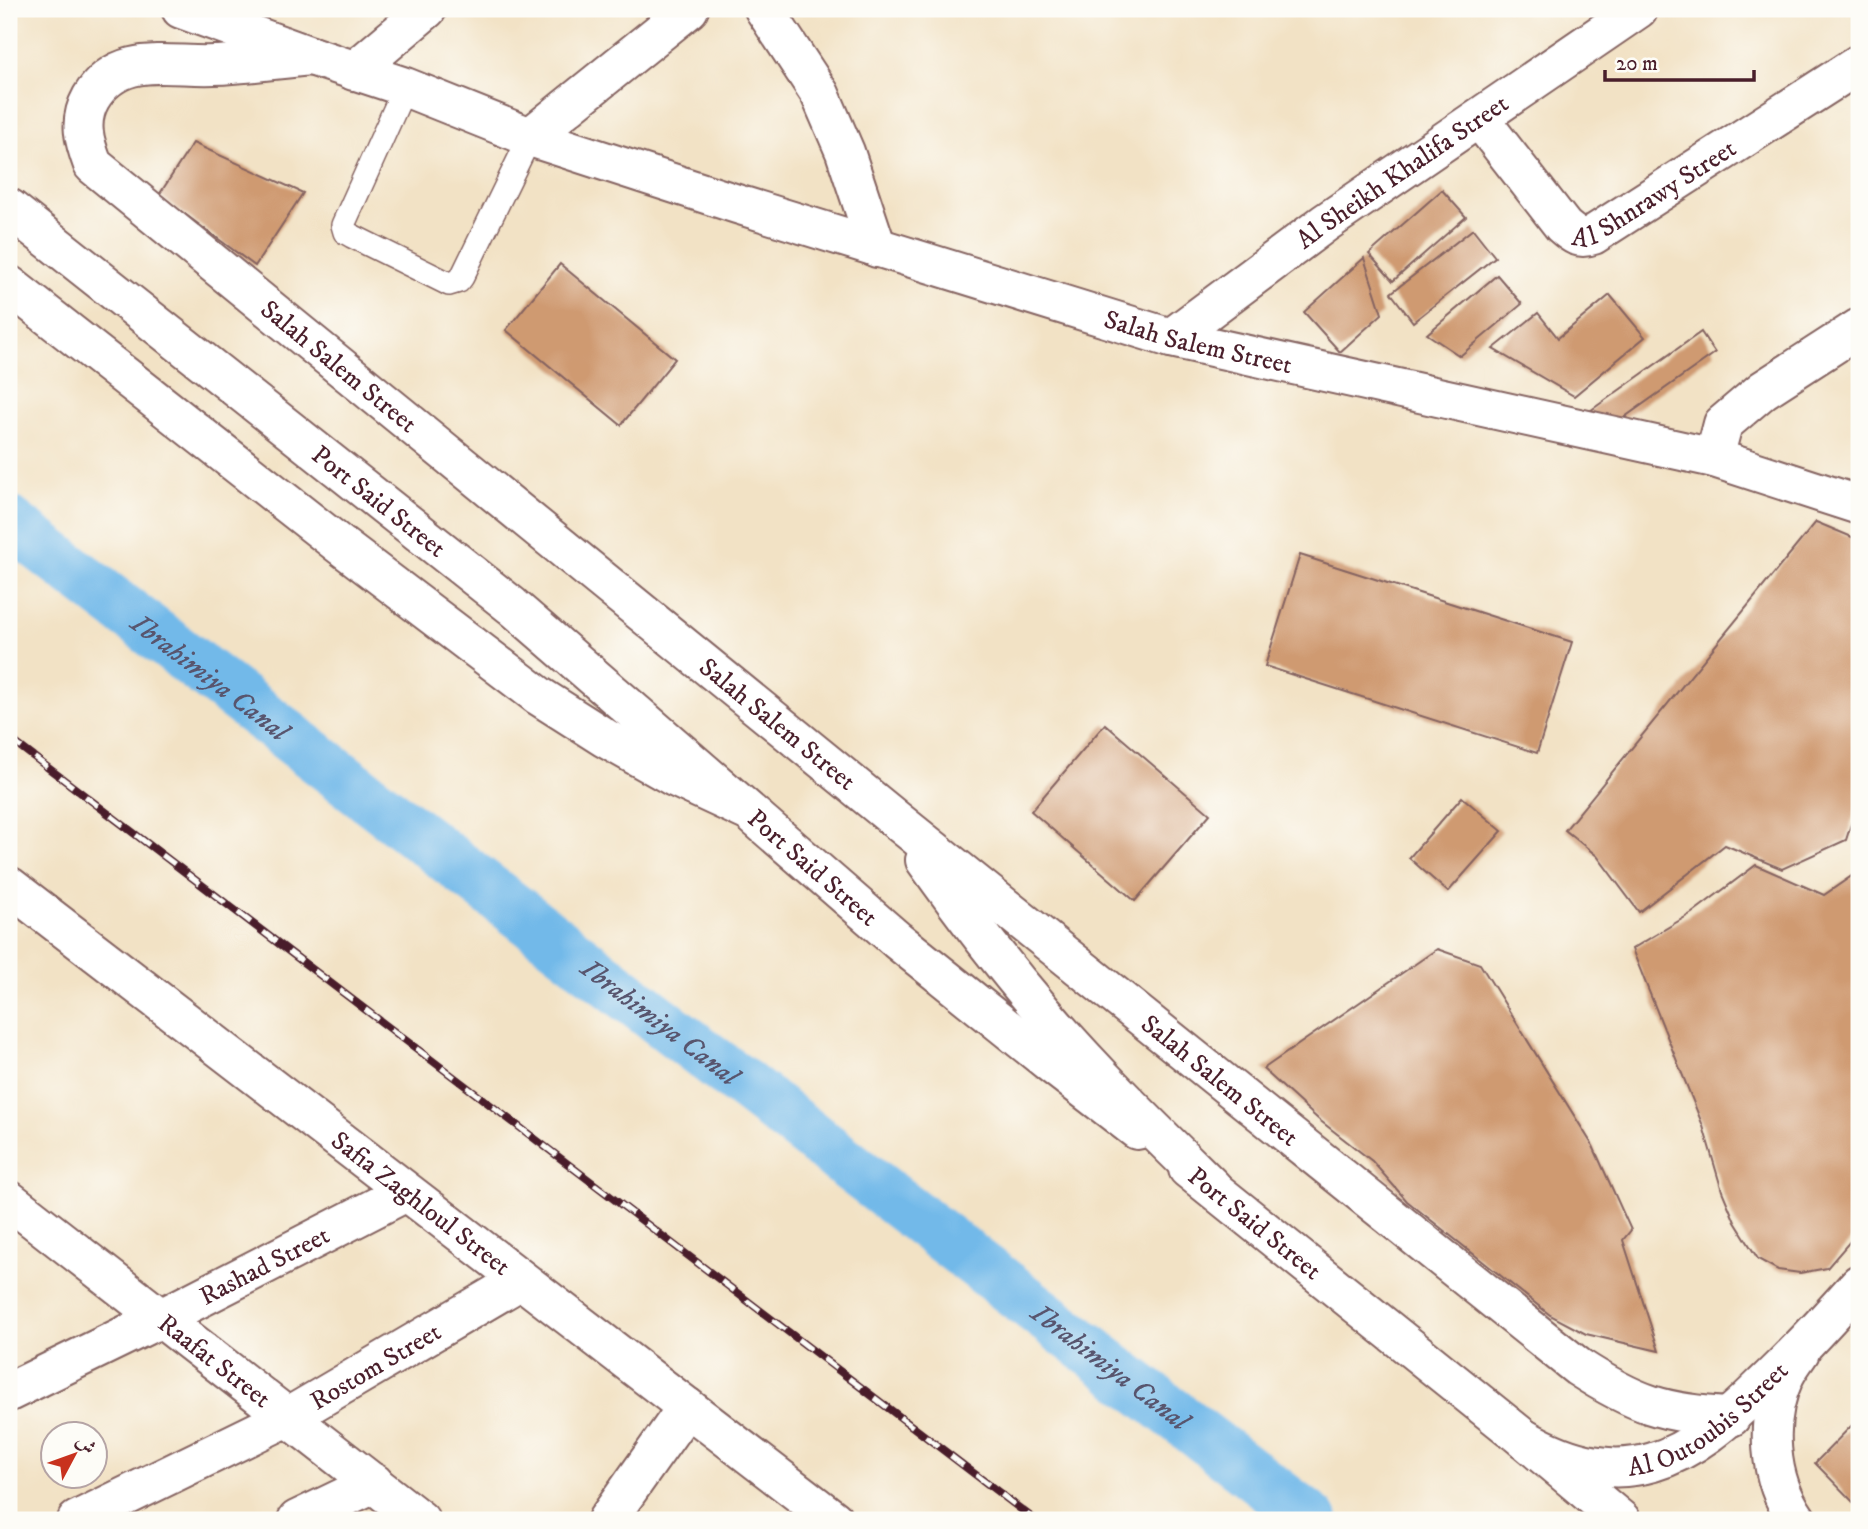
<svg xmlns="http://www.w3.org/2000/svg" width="1868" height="1529" font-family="'IM FELL DW Pica',Amiri,serif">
<rect width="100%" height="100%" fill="#fdfcf7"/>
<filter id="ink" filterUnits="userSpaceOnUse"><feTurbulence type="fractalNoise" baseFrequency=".0143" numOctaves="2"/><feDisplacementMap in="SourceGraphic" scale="14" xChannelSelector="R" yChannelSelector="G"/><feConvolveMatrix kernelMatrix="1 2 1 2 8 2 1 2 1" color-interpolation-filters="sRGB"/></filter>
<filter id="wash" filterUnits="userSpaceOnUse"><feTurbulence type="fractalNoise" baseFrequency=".00686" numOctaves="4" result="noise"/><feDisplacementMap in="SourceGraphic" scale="28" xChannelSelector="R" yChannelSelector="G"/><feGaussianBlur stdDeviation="1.57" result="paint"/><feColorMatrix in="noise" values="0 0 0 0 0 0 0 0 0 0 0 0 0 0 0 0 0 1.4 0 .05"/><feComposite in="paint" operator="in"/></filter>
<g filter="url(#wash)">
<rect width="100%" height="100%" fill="#f2e2c5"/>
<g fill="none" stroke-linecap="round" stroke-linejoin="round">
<path stroke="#72b9e9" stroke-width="52" id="s1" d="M 9,522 L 1312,1520"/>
</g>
<g id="blocks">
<g fill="#cf9a71">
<polygon points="193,143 303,193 255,266 159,195"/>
<polygon points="1442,190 1466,217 1393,281 1369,254"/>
<polygon points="1473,229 1495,257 1413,322 1391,293"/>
<polygon points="1364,258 1382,314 1340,352 1304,312"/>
<polygon points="560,264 675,359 621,425 506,330"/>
<polygon points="1497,275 1522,304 1460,356 1427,334"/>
<polygon points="1610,295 1645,337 1574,396 1493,349 1538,313 1558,338"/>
<polygon points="1701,332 1715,353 1612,426 1587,413"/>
<polygon points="1816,522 1859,540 1859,799 1846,840 1782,869 1725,845 1639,912 1597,856 1565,830"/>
<polygon points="1300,555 1572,642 1537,753 1265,666"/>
<polygon points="1105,724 1210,814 1135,901 1031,811"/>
<polygon points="1462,797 1502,831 1448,892 1409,858"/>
<polygon points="1756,865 1824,895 1859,871 1859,1231 1827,1268 1800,1273 1778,1270 1758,1259 1735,1222 1722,1191 1703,1126 1632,949 1692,913"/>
<polygon points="1437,949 1480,964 1593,1146 1631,1230 1623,1240 1659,1351 1586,1334 1550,1315 1407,1201 1372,1161 1318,1119 1263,1069"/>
<polygon points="1859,1418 1859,1508 1815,1463"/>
</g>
</g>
</g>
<g filter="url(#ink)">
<use href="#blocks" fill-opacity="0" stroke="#856361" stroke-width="2"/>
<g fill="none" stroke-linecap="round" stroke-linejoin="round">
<g stroke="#856361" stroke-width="26">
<polyline id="service" points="405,87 343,225 345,232 352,236 449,284 459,281 462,277 530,137"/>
</g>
<g stroke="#856361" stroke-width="42">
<g id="minor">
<polyline points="764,9 820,94 845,152 877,248"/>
<polyline points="354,71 427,9"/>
<path id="s2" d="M 1479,118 L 1563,226 C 1573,235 1579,240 1593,235 L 1859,64"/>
<polyline points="530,137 689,9"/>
<path id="s3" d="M 1171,338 L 1325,223 L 1638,9"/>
<polyline points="1714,458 1723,424 1763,390 1859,328"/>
<path id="s4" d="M 9,1200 L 420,1520"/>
<path id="s5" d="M 9,1392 L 161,1318 L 406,1192"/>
<path id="s6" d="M 77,1520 L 288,1417 L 521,1280"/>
<polyline points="297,1520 374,1483"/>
<polyline points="607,1520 687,1407"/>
</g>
</g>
<g stroke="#856361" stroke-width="42">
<g id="tertiary">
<path id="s7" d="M 9,886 L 834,1520"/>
</g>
</g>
<g stroke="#856361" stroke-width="42">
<g id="secondary">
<path id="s8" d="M 9,208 L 512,606 L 897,940 L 1054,1066 L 1137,1130"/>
<path id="s9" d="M 1188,1169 L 1523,1438 L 1621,1520"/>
<path d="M 1797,1520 C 1768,1479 1764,1420 1785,1375 C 1789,1367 1795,1359 1800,1352"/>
</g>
</g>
<g stroke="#856361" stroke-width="42">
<g id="primary">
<path id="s10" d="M 181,9 L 311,56 L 405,87 L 530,137 L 737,204 L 1171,338 L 1714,458 L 1859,505"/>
<path id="s11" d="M 311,56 C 279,59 246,64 214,65 C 168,67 119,51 91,98 C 78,121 84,141 93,165 L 895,819 L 1578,1367 C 1635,1404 1664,1414 1731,1417"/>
<path d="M 925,860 C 962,912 1001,963 1043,1012 C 1096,1074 1155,1131 1213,1188"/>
<path id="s12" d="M 1523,1438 C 1625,1497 1687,1461 1763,1385 C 1797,1353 1828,1319 1859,1284"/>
</g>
</g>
<g stroke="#856361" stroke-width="42">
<polyline id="trunk" points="9,285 340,545 539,696 605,738 674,777 745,810"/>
</g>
<use href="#service" stroke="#fff" stroke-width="23"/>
<use href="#minor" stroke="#fff" stroke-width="38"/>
<use href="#tertiary" stroke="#fff" stroke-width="38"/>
<use href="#secondary" stroke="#fff" stroke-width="38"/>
<use href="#primary" stroke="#fff" stroke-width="38"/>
<use href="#trunk" stroke="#fff" stroke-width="38"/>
<g stroke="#4a1f2b" stroke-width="8">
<polyline id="rail" points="9,738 1035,1520"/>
</g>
<use href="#rail" stroke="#fdfcf7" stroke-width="5" stroke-dasharray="16" stroke-linecap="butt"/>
</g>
</g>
<g text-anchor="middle" stroke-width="5" stroke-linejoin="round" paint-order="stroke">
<g font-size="26" fill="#4a1f2b" stroke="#fdfcf7">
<text dy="9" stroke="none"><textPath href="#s3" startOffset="285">Al Sheikh Khalifa Street</textPath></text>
<text dy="9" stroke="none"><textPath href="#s2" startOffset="243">Al Shnrawy Street</textPath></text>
<text dy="9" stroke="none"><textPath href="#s10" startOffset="1071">Salah Salem Street</textPath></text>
<text dy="9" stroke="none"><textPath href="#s11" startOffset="620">Salah Salem Street</textPath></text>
<text dy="9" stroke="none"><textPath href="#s8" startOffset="472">Port Said Street</textPath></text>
<text dy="9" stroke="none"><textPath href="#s11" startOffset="1186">Salah Salem Street</textPath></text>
<text dy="9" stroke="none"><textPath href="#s8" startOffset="1040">Port Said Street</textPath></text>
<text dy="9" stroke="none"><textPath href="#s11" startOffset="1754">Salah Salem Street</textPath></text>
<text dy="9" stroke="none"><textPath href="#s7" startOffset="520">Safia Zaghloul Street</textPath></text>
<text dy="9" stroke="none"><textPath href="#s9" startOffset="86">Port Said Street</textPath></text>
<text dy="9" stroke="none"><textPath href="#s5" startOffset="285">Rashad Street</textPath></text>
<text dy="9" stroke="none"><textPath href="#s4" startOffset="261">Raafat Street</textPath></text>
<text dy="9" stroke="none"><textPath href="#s6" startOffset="336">Rostom Street</textPath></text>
<text dy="9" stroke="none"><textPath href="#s12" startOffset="205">Al Outoubis Street</textPath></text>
</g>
<g font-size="28" font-style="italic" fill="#58556e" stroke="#fdfcf7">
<text dy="10" stroke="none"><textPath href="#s1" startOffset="254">Ibrahimiya Canal</textPath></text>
<text dy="10" stroke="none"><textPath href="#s1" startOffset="821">Ibrahimiya Canal</textPath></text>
<text dy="10" stroke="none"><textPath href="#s1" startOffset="1388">Ibrahimiya Canal</textPath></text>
</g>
</g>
<rect width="1868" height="1529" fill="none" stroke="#fdfcf7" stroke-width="35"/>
<g transform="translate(74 1455) rotate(49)"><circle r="33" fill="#fdfcf7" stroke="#b5a4a5" stroke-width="2"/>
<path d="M0-5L12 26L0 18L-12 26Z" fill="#c8321e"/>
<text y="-10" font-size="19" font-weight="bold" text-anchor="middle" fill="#4a1f2b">ش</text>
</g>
<path d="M1605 70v10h149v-10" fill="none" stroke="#4a1f2b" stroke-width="3.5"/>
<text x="1616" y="70" font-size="21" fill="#4a1f2b" stroke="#fdfcf7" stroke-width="5" paint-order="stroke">20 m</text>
</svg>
